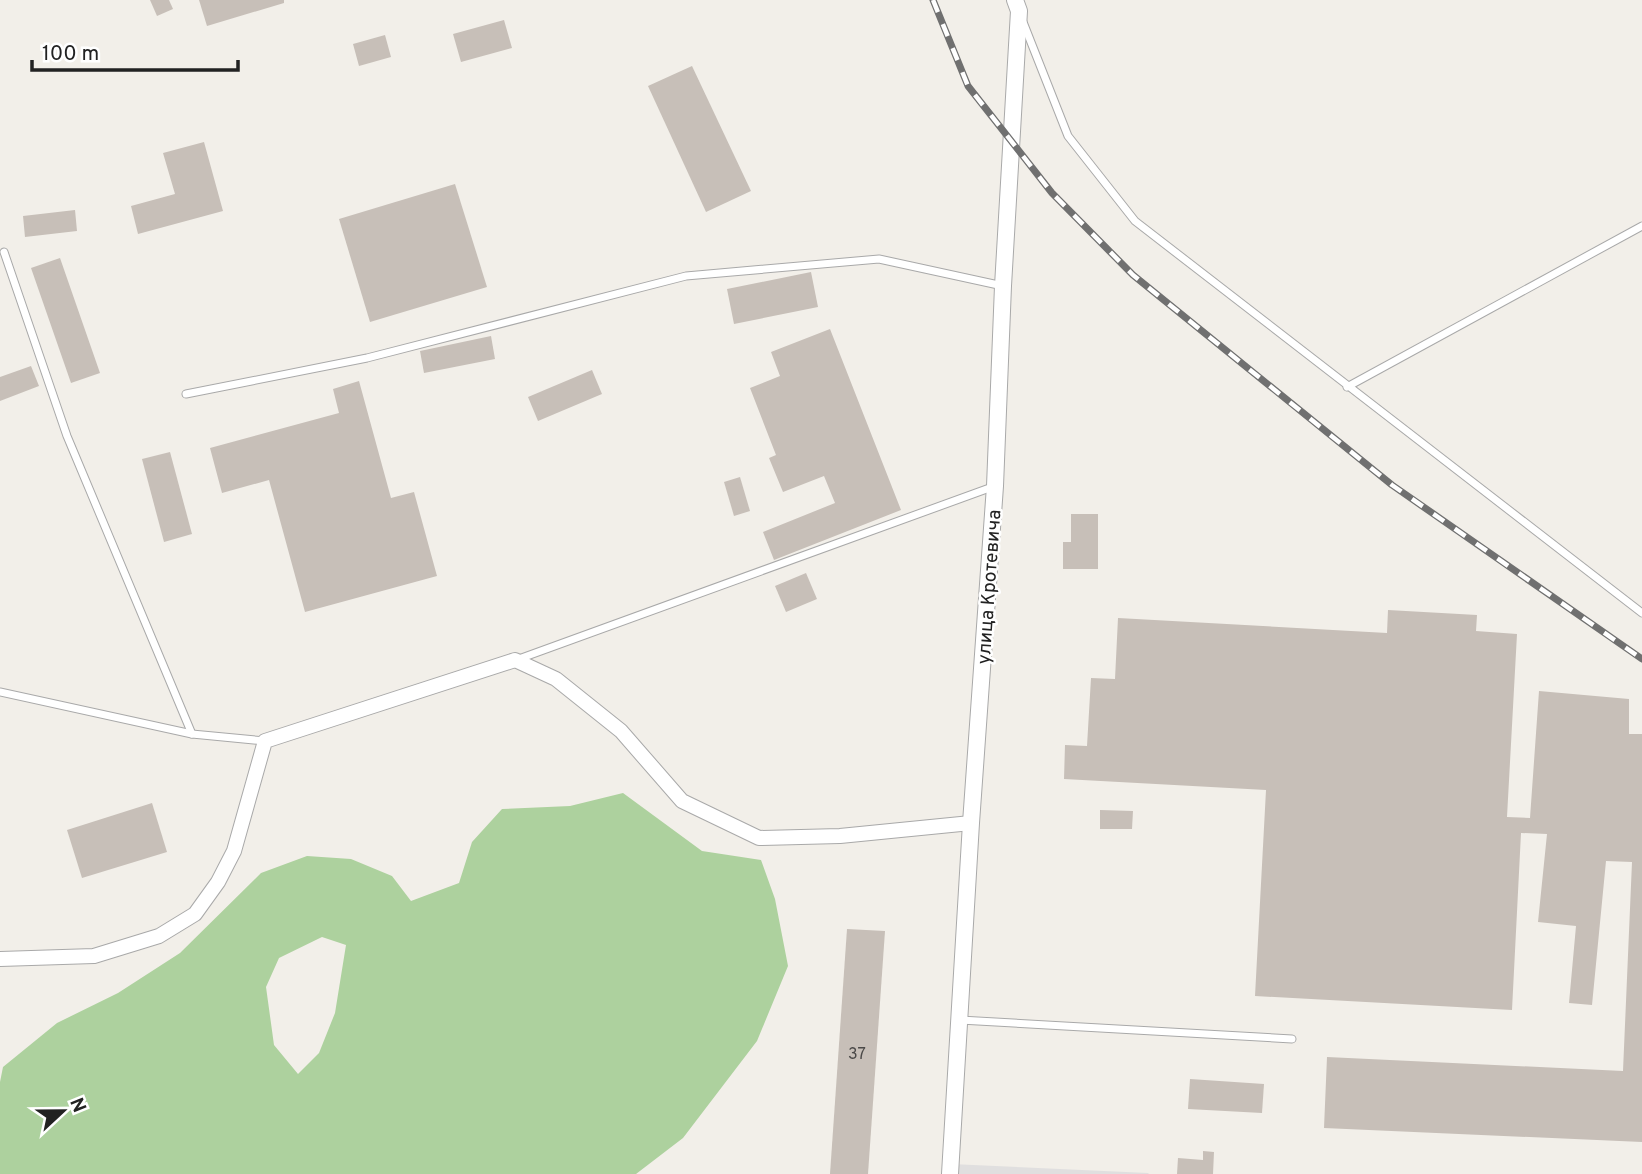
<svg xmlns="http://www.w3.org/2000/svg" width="1642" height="1174" font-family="Overpass,sans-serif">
<rect width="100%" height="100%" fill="#f2efe9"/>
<polygon fill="#e0dfdf" points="951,1164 1148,1173 1149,1174 950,1174"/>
<path fill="#add19e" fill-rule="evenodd" d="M 623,793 L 702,851 L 761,860 L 775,899 L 788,966 L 757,1041 L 683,1138 L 636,1174 L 0,1174 L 0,1082 L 3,1067 L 57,1023 L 118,993 L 180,953 L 261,873 L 307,856 L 351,859 L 392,876 L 411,901 L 459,883 L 472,842 L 502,809 L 570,806 ZM 322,937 L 346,945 L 335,1013 L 319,1053 L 298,1074 L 274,1045 L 266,987 L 279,958 Z"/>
<g fill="#c7bfb8">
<polygon points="150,0 169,0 173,9 157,16"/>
<polygon points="199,0 284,0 284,3 207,26"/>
<polygon points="504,20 512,48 461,62 453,34"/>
<polygon points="385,35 391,57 359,66 353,44"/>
<polygon points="692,66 751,191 706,212 648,86"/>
<polygon points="204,142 223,211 138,234 131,206 175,194 163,153"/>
<polygon points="455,184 487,287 370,322 339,219"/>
<polygon points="75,210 77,231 25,237 23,216"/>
<polygon points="60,258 100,373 71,383 31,268"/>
<polygon points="811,272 818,307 734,324 727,289"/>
<polygon points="830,329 901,510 774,560 763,532 835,503 824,476 783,492 769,458 776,455 750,388 780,376 771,352"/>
<polygon points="491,336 495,359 424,373 420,351"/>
<polygon points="31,366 39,386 0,401 0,377"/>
<polygon points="592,370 602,394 538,421 528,397"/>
<polygon points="359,381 391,498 414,492 437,576 305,612 269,480 222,493 210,448 339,413 333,389"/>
<polygon points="170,452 192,534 164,542 142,459"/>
<polygon points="740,477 750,511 734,516 724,482"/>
<polygon points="1071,514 1098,514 1098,569 1063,569 1063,542 1071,542"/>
<polygon points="806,573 817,599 786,612 775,586"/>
<polygon points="1388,610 1477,615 1476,631 1517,634 1507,817 1530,818 1539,691 1629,699 1629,734 1642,734 1642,1142 1324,1128 1327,1057 1623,1071 1632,862 1606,861 1592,1005 1569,1003 1576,926 1538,922 1547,834 1521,833 1512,1010 1255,996 1266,790 1064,779 1065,745 1087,746 1091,678 1115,679 1118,618 1387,633"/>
<polygon points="152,803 167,852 82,878 67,830"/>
<polygon points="1100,810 1133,811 1132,829 1100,829"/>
<polygon points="847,929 885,931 868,1174 830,1174"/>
<polygon points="1190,1079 1264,1084 1262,1113 1188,1109"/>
<polygon points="1203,1151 1214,1152 1213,1174 1177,1174 1178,1158 1203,1160"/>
</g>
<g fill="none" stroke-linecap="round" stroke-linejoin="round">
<g stroke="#a9a9a9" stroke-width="9">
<g id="service">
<polyline points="1023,22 1068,136 1135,221 1642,613"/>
<polyline points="4,252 67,436 192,734"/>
<polyline points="1347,387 1642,226"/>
<polyline points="186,394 367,358 686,276 879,259 1003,286"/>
<polyline points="516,660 995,486"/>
<polyline points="0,692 192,734 265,741"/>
<polyline points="960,1020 1292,1039"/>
</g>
</g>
<g stroke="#a9a9a9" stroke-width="16">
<polyline id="minor" points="0,959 94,956 159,936 195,914 218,882 234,851 265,741 515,660 556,679 621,731 682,801 759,838 840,836 971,823"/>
</g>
<g stroke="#a9a9a9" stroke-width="18">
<polyline id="tertiary" points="950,1174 971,823 995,486 1003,286 1019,11 1015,0"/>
</g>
<use href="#service" stroke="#fff" stroke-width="7"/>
<use href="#minor" stroke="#fff" stroke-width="14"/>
<use href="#tertiary" stroke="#fff" stroke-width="16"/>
<g stroke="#707070" stroke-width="7">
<polyline id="rail" points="933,0 968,86 1052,193 1133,275 1392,485 1642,659"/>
</g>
<use href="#rail" stroke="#fff" stroke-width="4.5" stroke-dasharray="13" stroke-linecap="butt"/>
</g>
<g text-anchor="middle" stroke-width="5" stroke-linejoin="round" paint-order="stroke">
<g font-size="16" fill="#4b4948">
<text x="857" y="1059">37</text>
</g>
<g font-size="19" fill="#222" stroke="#fff">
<text transform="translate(988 587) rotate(-86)" y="7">улица Кротевича</text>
</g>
</g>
<g transform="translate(63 1111) rotate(68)" stroke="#ffffff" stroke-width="5" paint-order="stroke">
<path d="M0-5L12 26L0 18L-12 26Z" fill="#222222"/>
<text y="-10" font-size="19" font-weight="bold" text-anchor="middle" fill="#222222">N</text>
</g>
<path d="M32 60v10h206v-10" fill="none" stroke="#222222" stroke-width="3.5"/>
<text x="42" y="60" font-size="21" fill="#222222" stroke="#ffffff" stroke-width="5" paint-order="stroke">100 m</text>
</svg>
